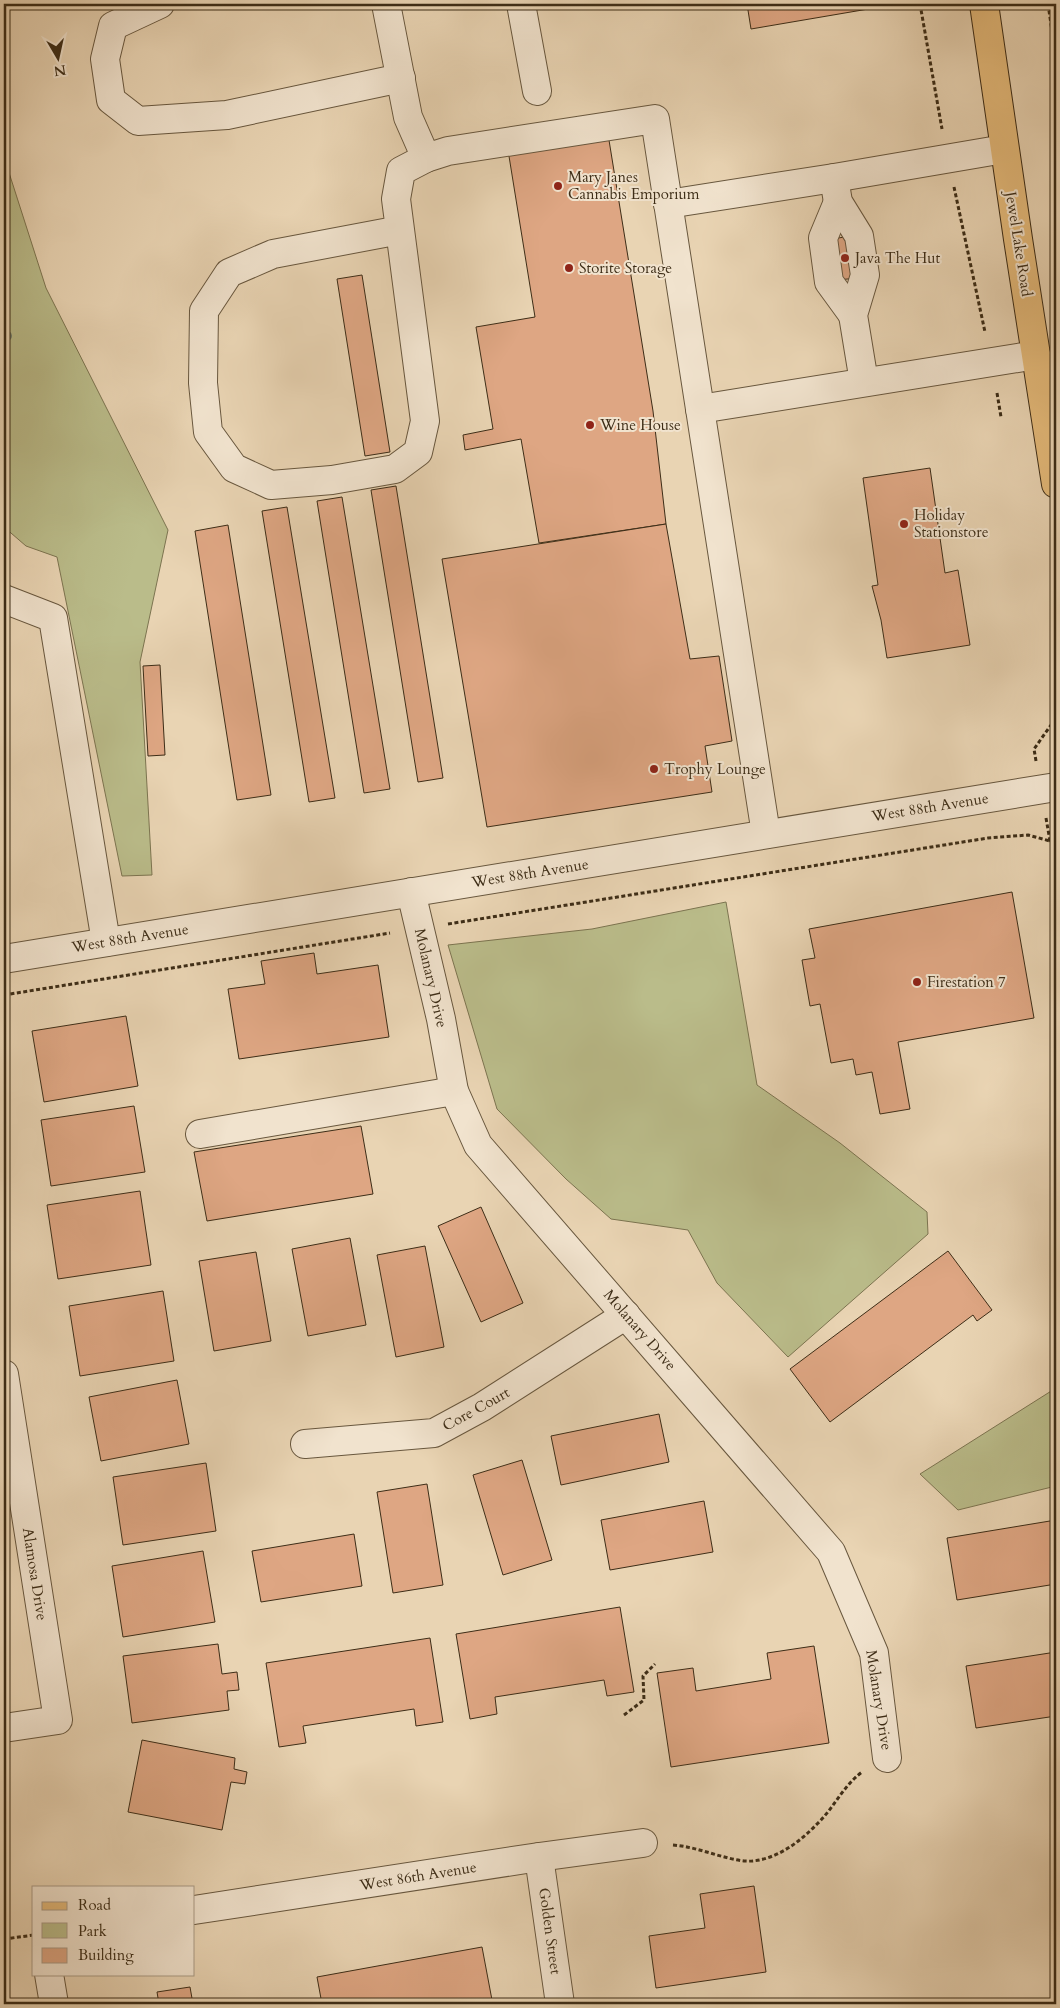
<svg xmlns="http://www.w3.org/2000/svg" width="1060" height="2008" font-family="Cardo,serif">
<rect width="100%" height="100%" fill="#e9d4b3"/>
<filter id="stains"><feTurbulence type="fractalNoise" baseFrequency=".004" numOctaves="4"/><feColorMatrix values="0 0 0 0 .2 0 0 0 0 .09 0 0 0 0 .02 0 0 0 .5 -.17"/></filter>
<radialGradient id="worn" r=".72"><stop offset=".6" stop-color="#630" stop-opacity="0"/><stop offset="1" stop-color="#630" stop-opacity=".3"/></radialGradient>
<g fill="#babc8a" stroke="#7c7450">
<polygon points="4,157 46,288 168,530 140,662 152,875 122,876 57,557 26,546 4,527"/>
<polygon points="726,902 757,1085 840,1143 927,1212 928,1234 788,1357 717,1283 688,1230 611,1219 566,1179 497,1109 448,945 592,929"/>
<polygon points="1056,1388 1056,1486 958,1510 920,1474"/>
</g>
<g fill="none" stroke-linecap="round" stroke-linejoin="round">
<polyline stroke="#738072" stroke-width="10" points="4,334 7,336"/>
</g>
<g fill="#dea683" stroke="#3d2d17">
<polygon points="747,4 879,4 880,7 751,29"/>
<polygon points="608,134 653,411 666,524 539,543 521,439 465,450 463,435 493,429 476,327 535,317 508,150"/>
<polygon points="852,236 858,278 837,280 831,239"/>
<polygon points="362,275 390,452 365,456 337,279"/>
<polygon points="930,468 945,573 958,570 970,645 887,658 881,620 872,586 878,585 863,478"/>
<polygon points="396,486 443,778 418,782 371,490"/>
<polygon points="342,497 390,789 364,793 317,501"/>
<polygon points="287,507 335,798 309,802 262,511"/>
<polygon points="666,524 690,659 719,656 732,741 705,746 712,792 487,827 442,559"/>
<polygon points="228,525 271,795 237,800 195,531"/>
<polygon points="160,665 165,755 148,756 143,666"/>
<polygon points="1012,892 1034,1018 898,1042 910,1109 880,1114 872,1072 856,1075 853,1059 831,1063 820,1004 810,1006 802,960 815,958 809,929"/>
<polygon points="314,953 317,974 378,965 389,1037 239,1059 228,989 265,984 261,961"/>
<polygon points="126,1016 138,1086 44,1102 32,1031"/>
<polygon points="134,1106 145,1172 51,1186 41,1120"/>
<polygon points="361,1126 373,1194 207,1221 194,1152"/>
<polygon points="140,1191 151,1265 58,1279 47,1205"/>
<polygon points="481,1207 523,1303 481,1322 438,1226"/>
<polygon points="350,1238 366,1325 308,1336 292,1249"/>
<polygon points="425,1246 444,1347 396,1357 377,1255"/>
<polygon points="948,1251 992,1310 977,1321 973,1315 830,1422 790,1369"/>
<polygon points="256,1252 271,1341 214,1351 199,1261"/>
<polygon points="163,1291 174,1361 80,1376 69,1306"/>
<polygon points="177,1380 189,1444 101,1461 89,1397"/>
<polygon points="659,1414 669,1462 561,1485 551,1436"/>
<polygon points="522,1460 552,1560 503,1575 473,1475"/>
<polygon points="206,1463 216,1531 123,1545 113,1477"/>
<polygon points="427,1484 443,1585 393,1593 377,1492"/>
<polygon points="704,1501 713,1552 610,1570 601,1520"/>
<polygon points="1056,1520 1056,1584 957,1600 947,1538"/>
<polygon points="354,1534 362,1586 261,1602 252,1551"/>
<polygon points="203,1551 215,1622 123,1637 112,1566"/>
<polygon points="620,1607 634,1692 607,1696 604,1680 495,1697 497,1714 470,1719 456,1634"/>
<polygon points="430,1638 443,1722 416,1726 414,1709 303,1726 306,1743 279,1747 266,1663"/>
<polygon points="218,1644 222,1674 237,1672 239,1690 227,1691 229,1710 132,1723 123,1656"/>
<polygon points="814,1646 829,1743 671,1767 657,1673 693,1668 696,1691 771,1679 767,1653"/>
<polygon points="1056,1652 1056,1716 976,1728 966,1666"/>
<polygon points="142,1740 235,1758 234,1769 247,1772 245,1784 231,1782 222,1830 128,1812"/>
<polygon points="754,1886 766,1972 656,1988 649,1936 705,1928 700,1894"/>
<polygon points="482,1947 492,2000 467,2004 322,2004 317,1977"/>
<polygon points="190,1987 193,2004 159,2004 157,1992"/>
<polygon points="223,2000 224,2004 197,2004"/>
</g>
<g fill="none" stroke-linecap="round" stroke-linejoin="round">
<g stroke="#68573e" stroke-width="30">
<g id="minor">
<polyline points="160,4 113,26 105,59 111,100 138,121 227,115 401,78"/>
<polyline points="386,4 408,117 426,158"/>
<polyline points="521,4 537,91"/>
<polyline points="834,178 838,202 859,236 865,275 853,315 864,382"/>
<polyline points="838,202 823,238 829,282 853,315"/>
<polyline points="668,204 834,178 1004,149"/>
<polyline points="400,230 273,254 229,273 204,311 203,383 208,432 234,468 271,485 332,480 395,469 418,452 425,421 396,199 401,171 426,158 448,151 655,119 766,834"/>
<polyline points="700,409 1036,355"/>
<polyline points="4,599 53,618 106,942"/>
<polyline points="411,892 441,1019 454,1091 478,1145 831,1552 874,1653 887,1758"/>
<polyline points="4,959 1056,787"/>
<polyline points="200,1134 454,1091"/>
<polyline points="4,1374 58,1720 4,1728"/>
<polyline points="305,1444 434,1433 482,1407 626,1315"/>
<polyline points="539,1857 560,2004"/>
<polyline points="194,1910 539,1857 643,1843"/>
<polyline points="49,1974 54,2004"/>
</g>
</g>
<g stroke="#3d2d17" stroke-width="30">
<polyline id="major" points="984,4 1018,239 1056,484"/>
</g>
<g stroke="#3d2d17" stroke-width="3" stroke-dasharray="4 2.5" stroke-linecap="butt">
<polyline points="920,4 942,129"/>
<polyline points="1048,4 1056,58"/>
<polyline points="954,187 985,332"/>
<polyline points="997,393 1001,417"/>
<polyline points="1036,761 1034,749 1051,725 1056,724"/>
<polyline points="1046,818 1050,841 1056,845"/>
<polyline points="448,924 988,838 1028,835 1050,841"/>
<polyline points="4,995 390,933"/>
<polyline points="624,1715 644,1700 643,1676 655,1664"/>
<path d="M 673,1845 C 698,1847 720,1858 744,1861 C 772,1863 799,1843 817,1824 C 834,1808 843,1786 862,1772"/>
<polyline points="4,1939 34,1935"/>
</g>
<use href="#minor" stroke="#f1e3ce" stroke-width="28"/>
<use href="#major" stroke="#e4ba7a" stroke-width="28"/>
</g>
<g fill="#8f2418" stroke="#f1e3ce" stroke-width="2">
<circle cx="558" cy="186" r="5"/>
<circle cx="845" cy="258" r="5"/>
<circle cx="569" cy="268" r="5"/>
<circle cx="590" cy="425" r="5"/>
<circle cx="904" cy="524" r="5"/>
<circle cx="654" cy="769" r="5"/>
<circle cx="917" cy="982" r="5"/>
</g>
<g text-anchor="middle" stroke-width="4" stroke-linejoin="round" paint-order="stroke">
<g font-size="15" fill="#3d2d17" stroke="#f1e3ce" text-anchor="start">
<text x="568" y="182">Mary Janes<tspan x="568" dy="17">Cannabis Emporium</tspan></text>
<text x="855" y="263">Java The Hut</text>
<text x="579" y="273">Storite Storage</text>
<text x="600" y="430">Wine House</text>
<text x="914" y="520">Holiday<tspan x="914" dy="17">Stationstore</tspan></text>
<text x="664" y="774">Trophy Lounge</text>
<text x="927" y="987">Firestation 7</text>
</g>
<g font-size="15" fill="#3d2d17" stroke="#f1e3ce">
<text transform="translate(1019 244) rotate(81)" y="5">Jewel Lake Road</text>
<text transform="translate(930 807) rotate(-9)" y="5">West 88th Avenue</text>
<text transform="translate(530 873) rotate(-9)" y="5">West 88th Avenue</text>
<text transform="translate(130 938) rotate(-9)" y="5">West 88th Avenue</text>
<text transform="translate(431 978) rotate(77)" y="5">Molanary Drive</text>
<text transform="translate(640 1330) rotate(49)" y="5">Molanary Drive</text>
<text transform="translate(476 1409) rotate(-29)" y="5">Core Court</text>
<text transform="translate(35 1574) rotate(81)" y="5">Alamosa Drive</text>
<text transform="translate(879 1700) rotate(81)" y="5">Molanary Drive</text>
<text transform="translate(418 1876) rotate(-9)" y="5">West 86th Avenue</text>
<text transform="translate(550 1931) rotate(82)" y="5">Golden Street</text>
</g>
</g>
<rect width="1060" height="2008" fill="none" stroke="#e9d4b3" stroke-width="20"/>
<rect x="5" y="5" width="1050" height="1998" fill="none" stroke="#3d2d17" stroke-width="2.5"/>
<rect x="10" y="10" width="1040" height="1988" fill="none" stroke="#3d2d17"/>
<rect x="32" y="1886" width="162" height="90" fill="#f1e3ce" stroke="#a99a85"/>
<rect x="42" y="1902" width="25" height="8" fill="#e4ba7a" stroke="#a99a85"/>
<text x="78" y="1910" font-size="15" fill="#3d2d17">Road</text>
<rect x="42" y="1923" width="25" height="15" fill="#babc8a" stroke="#a99a85"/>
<text x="78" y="1936" font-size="15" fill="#3d2d17">Park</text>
<rect x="42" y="1948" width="25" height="15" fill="#dea683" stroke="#a99a85"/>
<text x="78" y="1960" font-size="15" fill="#3d2d17">Building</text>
<g transform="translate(58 58) rotate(171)" stroke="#f1e3ce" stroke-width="4" paint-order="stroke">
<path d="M0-4L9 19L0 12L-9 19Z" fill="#3d2d17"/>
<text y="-8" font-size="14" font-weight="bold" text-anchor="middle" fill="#3d2d17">N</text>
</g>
<rect width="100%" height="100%" filter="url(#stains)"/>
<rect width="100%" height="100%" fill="url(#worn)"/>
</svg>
